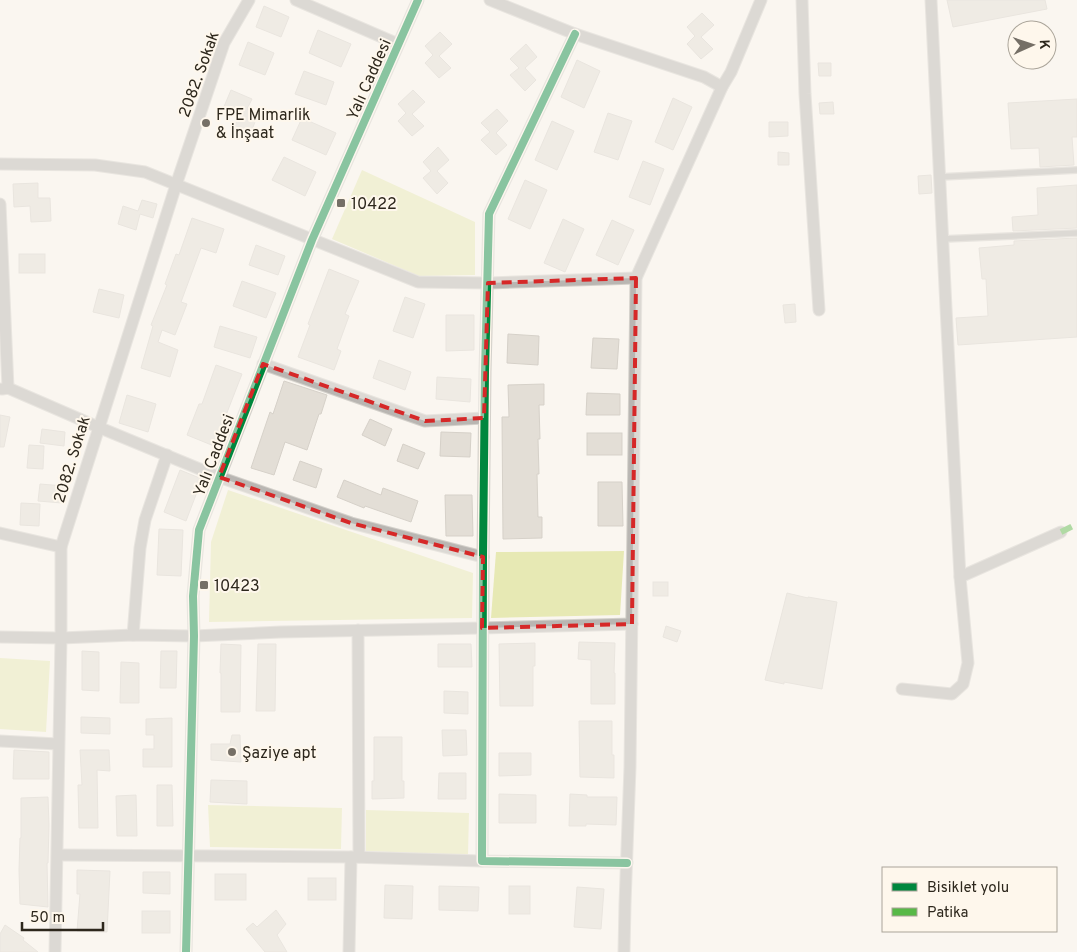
<svg xmlns="http://www.w3.org/2000/svg" width="1077" height="952" font-family="Overpass,sans-serif">
<rect width="100%" height="100%" fill="#faf6f0"/>
<g fill="#e7e9b4">
<polygon points="362,170 475,222 475,275 419,276 332,239"/>
<polygon points="228,490 473,573 472,618 209,622 211,542"/>
<polygon points="624,551 620,615 491,618 496,552"/>
<polygon points="0,658 50,661 46,732 0,729"/>
<polygon points="208,805 342,808 341,849 210,847"/>
<polygon points="366,810 469,813 468,855 366,851"/>
</g>
<g fill="#e3ded6" stroke="#d6d1c9">
<polygon points="947,0 1045,0 1047,9 953,27"/>
<polygon points="264,6 289,17 281,37 256,27"/>
<polygon points="702,13 714,25 701,37 713,49 701,59 687,44 695,36 687,27"/>
<polygon points="318,30 351,44 341,67 309,53"/>
<polygon points="440,32 452,44 439,56 451,68 439,78 425,63 433,55 425,46"/>
<polygon points="248,42 274,53 265,75 239,65"/>
<polygon points="526,44 537,57 525,68 536,80 525,91 510,75 519,68 510,59"/>
<polygon points="577,60 600,71 584,108 561,97"/>
<polygon points="818,63 831,63 831,76 819,76"/>
<polygon points="304,71 334,82 326,105 295,94"/>
<polygon points="231,90 252,99 247,109 258,114 250,135 234,128 239,115 223,109"/>
<polygon points="413,90 425,102 412,114 424,126 412,136 398,121 406,113 398,104"/>
<polygon points="673,98 692,107 673,150 655,142"/>
<polygon points="1077,99 1077,137 1072,137 1074,165 1040,167 1039,148 1011,149 1008,103"/>
<polygon points="833,102 834,114 820,114 819,103"/>
<polygon points="497,109 508,121 496,133 507,145 496,155 481,140 490,132 481,123"/>
<polygon points="608,113 632,121 618,160 594,152"/>
<polygon points="302,118 336,133 326,155 292,140"/>
<polygon points="552,121 574,131 557,170 535,160"/>
<polygon points="769,122 788,122 788,136 769,137"/>
<polygon points="438,147 449,160 437,171 448,183 437,194 423,178 431,171 423,162"/>
<polygon points="778,152 789,153 789,165 778,165"/>
<polygon points="284,157 316,172 305,196 272,180"/>
<polygon points="643,161 664,169 650,205 629,197"/>
<polygon points="931,175 932,193 919,194 918,176"/>
<polygon points="525,180 547,190 530,229 508,219"/>
<polygon points="38,183 38,198 50,198 51,221 31,222 30,206 14,207 13,184"/>
<polygon points="1077,185 1077,228 1013,231 1012,217 1038,215 1037,188"/>
<polygon points="142,200 157,204 153,218 140,214 136,230 118,224 123,206 138,211"/>
<polygon points="192,218 224,229 216,253 201,248 181,302 187,304 175,335 162,330 158,342 178,350 170,377 141,368 153,326 151,325 167,285 165,284 176,254 179,255"/>
<polygon points="563,219 584,229 565,272 544,263"/>
<polygon points="612,220 634,230 618,265 596,255"/>
<polygon points="1077,238 1077,337 958,345 956,318 988,316 986,279 982,279 979,248 1014,245 1014,241"/>
<polygon points="256,245 285,256 278,275 249,265"/>
<rect x="19" y="254" width="26" height="19"/>
<polygon points="329,269 359,281 345,314 349,316 337,349 341,351 334,370 298,357 310,325 308,324"/>
<polygon points="242,281 276,293 266,318 233,306"/>
<polygon points="99,289 124,295 119,318 93,312"/>
<polygon points="405,297 425,304 413,338 393,331"/>
<polygon points="795,304 796,322 785,323 783,305"/>
<polygon points="446,315 474,315 474,350 446,351"/>
<polygon points="220,326 257,337 250,358 214,347"/>
<polygon points="508,334 539,336 538,365 507,363"/>
<polygon points="593,338 619,339 617,369 591,368"/>
<polygon points="379,360 411,372 405,390 373,378"/>
<polygon points="216,365 242,374 214,446 187,435 199,404 202,404"/>
<polygon points="437,377 471,379 470,402 436,399"/>
<polygon points="284,381 327,395 321,414 319,414 307,450 285,442 274,475 251,468 270,412 273,414"/>
<polygon points="544,384 544,405 539,405 540,439 538,439 539,474 537,474 538,517 542,517 542,538 503,539 502,417 509,417 508,385"/>
<polygon points="587,393 620,394 620,415 586,415"/>
<polygon points="127,395 156,404 148,432 119,423"/>
<polygon points="0,415 10,417 4,447 0,447"/>
<polygon points="370,419 392,429 385,446 362,435"/>
<polygon points="42,429 65,432 64,446 40,443"/>
<polygon points="441,432 471,433 470,457 440,456"/>
<rect x="587" y="433" width="35" height="22"/>
<polygon points="403,444 425,453 418,469 397,461"/>
<polygon points="29,445 44,446 43,469 27,468"/>
<polygon points="300,461 322,469 316,488 293,480"/>
<polygon points="180,470 202,479 186,521 164,512"/>
<polygon points="344,480 381,495 383,488 418,501 411,522 365,506 364,508 337,497"/>
<polygon points="598,482 622,482 623,526 598,526"/>
<polygon points="40,484 64,486 62,503 38,501"/>
<polygon points="445,495 472,495 473,536 446,536"/>
<polygon points="21,503 40,504 39,526 20,525"/>
<polygon points="159,529 183,530 181,576 157,575"/>
<rect x="653" y="582" width="15" height="14"/>
<polygon points="787,593 808,598 808,597 837,602 822,689 784,682 784,684 765,680"/>
<polygon points="666,626 681,631 677,642 663,637"/>
<polygon points="579,642 615,643 614,673 615,673 615,704 591,704 591,660 578,659"/>
<polygon points="535,643 535,666 533,666 533,706 500,706 499,644"/>
<polygon points="221,644 241,645 240,712 221,712 221,673 220,673"/>
<polygon points="258,644 276,644 275,711 256,711"/>
<polygon points="438,644 471,644 472,667 438,667"/>
<polygon points="82,651 99,652 99,691 82,690"/>
<polygon points="161,651 177,651 176,688 160,688"/>
<polygon points="121,662 139,663 139,703 120,703"/>
<polygon points="444,691 468,692 468,714 444,713"/>
<polygon points="81,717 110,718 110,734 81,733"/>
<polygon points="172,718 172,767 143,767 143,749 154,749 154,735 146,735 146,719"/>
<polygon points="579,721 612,721 612,755 614,755 614,778 580,777"/>
<polygon points="442,730 466,730 467,755 443,756"/>
<polygon points="232,735 240,735 241,762 211,760 211,744 230,744"/>
<polygon points="374,737 402,737 402,781 404,781 404,798 372,799 372,781 374,781"/>
<polygon points="14,750 49,752 49,779 13,779"/>
<polygon points="80,750 109,750 110,771 97,770 98,828 79,828 78,785 82,785"/>
<polygon points="499,753 531,753 531,775 499,776"/>
<polygon points="439,773 466,773 466,799 438,799"/>
<polygon points="211,780 247,781 247,804 210,802"/>
<polygon points="157,785 172,785 173,826 157,826"/>
<polygon points="499,794 536,795 536,823 499,823"/>
<polygon points="570,794 587,795 587,797 617,797 616,825 586,824 586,826 569,826"/>
<polygon points="136,795 137,836 117,836 116,796"/>
<polygon points="48,797 49,825 48,863 47,863 48,907 20,904 19,870 20,838 21,838 21,798"/>
<polygon points="77,870 110,871 107,932 77,931 80,894 77,894"/>
<polygon points="143,872 170,872 170,894 143,893"/>
<rect x="215" y="874" width="31" height="26"/>
<rect x="308" y="878" width="28" height="22"/>
<polygon points="385,885 413,886 412,919 384,918"/>
<polygon points="439,886 479,887 478,911 439,910"/>
<rect x="509" y="886" width="21" height="28"/>
<polygon points="577,887 604,889 601,929 574,927"/>
<polygon points="276,910 286,924 277,935 287,952 265,952 246,929 253,923 257,927"/>
<rect x="142" y="911" width="28" height="22"/>
<polygon points="5,925 24,938 23,940 38,952 0,952 0,934"/>
</g>
<g fill="none" stroke-linecap="round" stroke-linejoin="round">
<g stroke="#d4d1cb" stroke-width="8">
<g id="lane">
<polyline points="940,177 1077,170"/>
<polyline points="943,239 1077,233"/>
</g>
</g>
<g stroke="#d4d1cb" stroke-width="13">
<g id="street">
<polyline points="296,0 398,44"/>
<polyline points="490,0 575,34 704,77 722,87 731,72 761,0"/>
<polyline points="802,0 805,94 819,310"/>
<polyline points="931,0 946,308 960,577 1061,532"/>
<polyline points="575,34 489,214 485,372 483,557 482,861 627,863"/>
<polyline points="0,164 95,165 145,172 418,282 488,283 636,278"/>
<polyline points="0,204 8,388 2,389"/>
<polyline points="263,364 425,421 484,418"/>
<polyline points="8,388 98,427 219,477 351,523 483,557"/>
<polyline points="0,533 61,547"/>
<polyline points="358,630 359,857"/>
<polyline points="133,635 140,548 145,520 167,455"/>
<polyline points="0,637 61,638 133,635 194,636 281,632 482,628 632,624"/>
<polyline points="902,689 952,694 963,684 968,663 960,577"/>
<polyline points="0,741 58,744"/>
<polyline points="58,855 351,857 482,861"/>
<polyline points="55,952 61,638 61,547 176,185 224,43 249,0"/>
<polyline points="186,952 194,636 193,596 199,530 312,240 418,0"/>
<polyline points="349,952 351,857"/>
<polyline points="624,952 625,904 630,767 636,278 722,87"/>
</g>
</g>
<use href="#lane" stroke="#b9b6b2" stroke-width="5.5"/>
<use href="#street" stroke="#b9b6b2" stroke-width="11"/>
<polyline stroke="#58b947" stroke-width="6" stroke-dasharray="12 6" stroke-linecap="butt" points="1061,532 1077,524"/>
<g stroke="#fef7ec" stroke-width="11">
<g id="cycleway">
<polyline points="575,34 489,214 485,372 483,557 482,861 627,863"/>
<polyline points="186,952 194,636 193,596 199,530 312,240 418,0"/>
</g>
</g>
<use href="#cycleway" stroke="#00873e" stroke-width="8"/>
</g>
<path d="M0 0H1077V952H0ZM 636,278 L 632,624 L 482,628 L 483,557 L 351,523 L 219,477 L 263,364 L 425,421 L 484,418 L 488,283 Z" fill="#faf6f0" fill-opacity=".55" fill-rule="evenodd"/>
<path fill="none" stroke="#d62828" stroke-width="4" stroke-dasharray="10 6" stroke-linejoin="round" d="M 636,278 L 632,624 L 482,628 L 483,557 L 351,523 L 219,477 L 263,364 L 425,421 L 484,418 L 488,283 Z"/>
<g fill="#756f66" stroke="#fef7ec" stroke-width="2">
<circle cx="206" cy="123" r="5"/>
<rect x="336" y="198" width="10" height="10" rx="2.5"/>
<rect x="199" y="580" width="10" height="10" rx="2.5"/>
<circle cx="232" cy="752" r="5"/>
</g>
<g text-anchor="middle" stroke-width="4" stroke-linejoin="round" paint-order="stroke">
<g font-size="16" fill="#2d271c" stroke="#fef7ec">
<text transform="translate(198 74) rotate(-70)" y="6">2082. Sokak</text>
<text transform="translate(368 79) rotate(-66)" y="6">Yalı Caddesi</text>
<text transform="translate(213 455) rotate(-69)" y="6">Yalı Caddesi</text>
<text transform="translate(71 459) rotate(-73)" y="6">2082. Sokak</text>
</g>
<g font-size="16" fill="#2d271c" stroke="#fef7ec" text-anchor="start">
<text x="216" y="120">FPE Mimarlik<tspan x="216" dy="18">&amp; İnşaat</tspan></text>
<text x="351" y="209">10422</text>
<text x="214" y="591">10423</text>
<text x="242" y="758">Şaziye apt</text>
</g>
</g>
<rect x="882" y="867" width="175" height="65" fill="#fef7ec" stroke="#aaa499"/>
<rect x="892" y="883" width="25" height="8" fill="#00873e" stroke="#aaa499"/>
<text x="927" y="892" font-size="15" fill="#2d271c">Bisiklet yolu</text>
<rect x="892" y="908" width="25" height="8" fill="#58b947" stroke="#aaa499"/>
<text x="927" y="917" font-size="15" fill="#2d271c">Patika</text>
<g transform="translate(1032 45) rotate(87)"><circle r="24" fill="#fef7ec" stroke="#aaa499"/>
<path d="M0-4L9 19L0 12L-9 19Z" fill="#756f66"/>
<text y="-8" font-size="14" font-weight="bold" text-anchor="middle" fill="#2d271c">K</text>
</g>
<path d="M22 922v8h81v-8" fill="none" stroke="#2d271c" stroke-width="2.5"/>
<text x="30" y="922" font-size="15" fill="#2d271c" stroke="#fef7ec" stroke-width="4" paint-order="stroke">50 m</text>
</svg>
